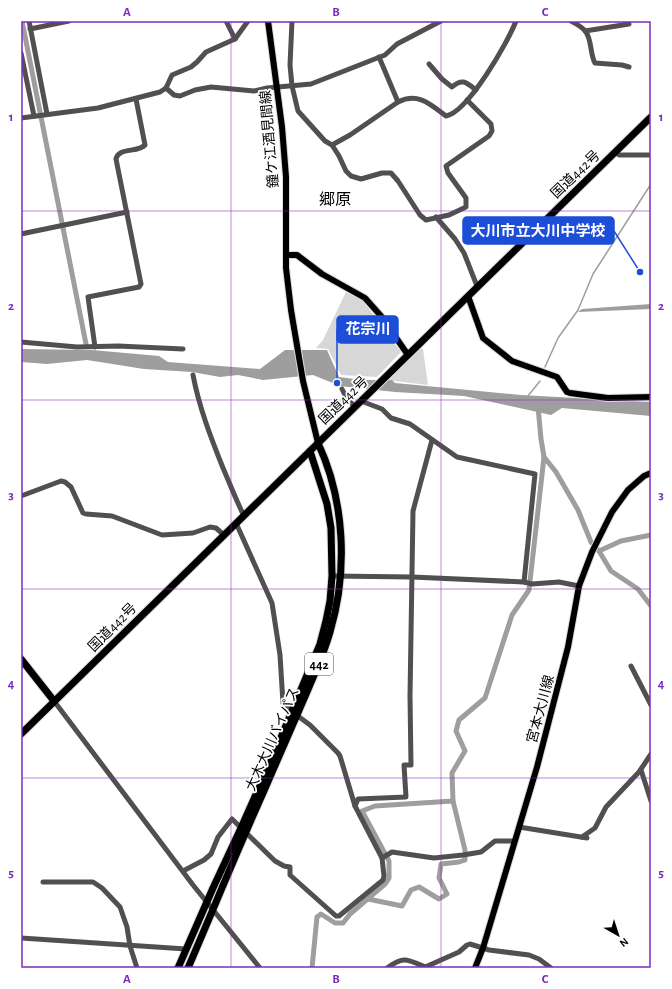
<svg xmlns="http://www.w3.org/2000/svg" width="672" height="989" font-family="'Alegreya Sans','Noto Sans JP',sans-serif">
<rect width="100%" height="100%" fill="#fff"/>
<g fill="#d7d7d7">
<polygon points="346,292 363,301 401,352 377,377 341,375 328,349 316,348 323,340"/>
<polygon points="414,349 423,349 428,385 386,380"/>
</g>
<g fill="#9e9e9e">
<polygon points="651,304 651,309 578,312 582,309"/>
<polygon points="21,349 92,350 159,356 168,362 260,369 285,350 327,350 339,377 362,380 392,380 395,383 521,395 651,402 651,416 562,408 551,415 464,396 395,392 340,386 313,375 263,380 238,375 220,377 192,372 144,369 87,360 47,364 21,362"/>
</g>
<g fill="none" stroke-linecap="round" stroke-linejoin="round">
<g stroke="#9e9e9e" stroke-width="1.5">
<polyline points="545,367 558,338 578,310 593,274 651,184"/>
<polyline points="528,396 540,381"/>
</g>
<g stroke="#9e9e9e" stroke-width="5">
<polyline points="22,21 86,344"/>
<polyline points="538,407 541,439 544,457 556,472 578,510 591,542 599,551 611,571 638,589 651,606"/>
<polyline points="599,551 621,541 651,535"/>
<polyline points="368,899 402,906 411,890 419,887 439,899 447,894 439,878 441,864 459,862 465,860 465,850 453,801 452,773 465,751 456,731 459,720 485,698 512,615 529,590 544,457"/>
<polyline points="312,968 317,917 321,914 335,923 343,923 350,914 385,884 389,878 389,861 362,811 375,806 453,801"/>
</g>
<g stroke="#dbdbdb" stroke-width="8">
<g id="major">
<polyline points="268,21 282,127 286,177 286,268 291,310 303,381 318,443"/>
<polyline points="287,255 297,255 322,274 365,298 381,316 408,355"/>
<polyline points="468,296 483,338 512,361 557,377 567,392 570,393 608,398 651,397"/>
<polyline points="475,968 483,948 537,767 568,647 579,586 592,552 612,512 628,490 644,476 651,473"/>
</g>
</g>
<g stroke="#dbdbdb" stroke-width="9">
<g id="highway">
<polyline points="21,659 54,701"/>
<polyline points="21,734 651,117"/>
<polyline points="178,968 213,888 241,828 274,754 320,644 326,621 330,601 332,576 331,528 327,504 310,451"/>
<path d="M 188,968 C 213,910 237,851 263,793 C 277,760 292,727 306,694 C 315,673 324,653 330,632 C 348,571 345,501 318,443"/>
</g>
</g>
<g stroke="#505050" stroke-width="5">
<polyline points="29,21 47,114"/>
<polyline points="226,21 235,39"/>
<polyline points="292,21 290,65 292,86 298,111 325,141 332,145 339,156 346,171 351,176 361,179 382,173 391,173 398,181 420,215 426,220 449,215 466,207 466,198 448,173 446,166 489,136 492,131 491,124 467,100"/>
<path d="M 571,21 C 576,24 583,27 586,32 C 592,41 590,54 595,63 L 622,65 L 629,67"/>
<polyline points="30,29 69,21"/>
<polyline points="585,31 629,24"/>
<polyline points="21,53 34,116"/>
<polyline points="379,57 398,102"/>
<path d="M 429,64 L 442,79 L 452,87 C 462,78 466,82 476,90"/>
<polyline points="166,88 174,95 180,96 195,90 211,87 254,91 267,88 311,84 385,55 397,44 441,21"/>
<polyline points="21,118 98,108 160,92 166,88 172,75 191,67 197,62 206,52 235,39 248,21"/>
<path d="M 332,145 L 350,135 L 398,102 C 418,92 430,104 446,116 C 468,112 508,42 516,21"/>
<polyline points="616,152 619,155 651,155"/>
<polyline points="436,217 455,239 464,253 477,286"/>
<polyline points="21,234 127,212"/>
<polyline points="21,342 77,347 118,346 183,349"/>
<path d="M 95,347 L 88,297 L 139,287 L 141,284 L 116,159 C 118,147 138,153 145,145 L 136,99"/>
<path d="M 193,375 C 199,407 211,438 223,468 C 230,484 236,500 244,516"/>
<polyline points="342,389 346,397 355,407"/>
<polyline points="361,401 382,409 391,418 410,424 457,457 535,474 524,582"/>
<polyline points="21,496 61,481 65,482 71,487 83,513 86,514 112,516 162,535 193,533 210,527 216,528 224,535"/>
<polyline points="332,576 412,577 524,582 532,584 559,582 579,586"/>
<polyline points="631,666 651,705"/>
<polyline points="54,701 193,885 260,968"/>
<polyline points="641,770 651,801"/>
<polyline points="355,806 358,799 406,797 404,765 411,765 410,696 413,511 432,440"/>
<polyline points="519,827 587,838"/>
<polyline points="582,837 595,828 606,807 639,772 651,754"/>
<polyline points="382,858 392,852 434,858 463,855 481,852 495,841 514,841"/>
<polyline points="183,871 204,860 211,854 218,837 232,819 275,861 284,866 290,867 290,875 336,916 339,916 383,880 384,876 382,858 355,806 340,756 338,753 310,725 291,711 283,703 280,655 272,603 236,523"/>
<polyline points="43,882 93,882 102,888 120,907 127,927 130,946 137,968"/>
<polyline points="21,938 186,949"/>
<path d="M 387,968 C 403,956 407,959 425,967"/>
<polyline points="423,968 459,952 467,945 470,944 489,950 529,955 539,959 551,968"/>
</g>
<use href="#major" stroke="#000" stroke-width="6"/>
<use href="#highway" stroke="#000" stroke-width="7"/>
</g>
<path fill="none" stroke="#7b2cbf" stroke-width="1" stroke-opacity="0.55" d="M 231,21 L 231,968M 441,21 L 441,968M 21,211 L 651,211M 21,400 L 651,400M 21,589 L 651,589M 21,778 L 651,778"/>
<g text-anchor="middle" stroke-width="3.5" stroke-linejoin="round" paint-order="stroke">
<rect fill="#fff" stroke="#4c4c4c" stroke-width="1" x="305" y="653" width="28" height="22" rx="3"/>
<g font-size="13" font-weight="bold" fill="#000">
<text x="319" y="669">442</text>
</g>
<g font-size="14" fill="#000" stroke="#fff">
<text transform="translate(269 139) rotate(-95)" y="5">鐘ケ江酒見間線</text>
<text transform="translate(575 174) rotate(-44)" y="5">国道442号</text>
<text transform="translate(343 400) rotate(-44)" y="5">国道442号</text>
<text transform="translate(112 627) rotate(-45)" y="5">国道442号</text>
<text transform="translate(540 709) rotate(-75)" y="5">宮本大川線</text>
<text transform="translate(272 739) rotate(-66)" y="5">大木大川バイパス</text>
</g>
<g font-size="16" fill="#000" stroke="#fff">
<text x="335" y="205">郷原</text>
</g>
</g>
<path fill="none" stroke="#1d4ed8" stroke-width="1.5" d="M640 272L614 231M337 383L337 329"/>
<g fill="#1d4ed8" stroke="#fff" stroke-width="1.5">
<circle cx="640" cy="272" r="4"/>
<circle cx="337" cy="383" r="4"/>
</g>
<g fill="#1d4ed8" stroke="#1d4ed8" stroke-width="1.5">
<rect x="463" y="217" width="151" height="27" rx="4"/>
<rect x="337" y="316" width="61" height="27" rx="4"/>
</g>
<g font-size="15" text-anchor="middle" font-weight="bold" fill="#fff">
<text x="538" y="236">大川市立大川中学校</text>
<text x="368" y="334">花宗川</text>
</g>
<rect width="672" height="989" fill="none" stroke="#ffffff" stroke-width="44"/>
<g transform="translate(618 935) rotate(141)" stroke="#ffffff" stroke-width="3" paint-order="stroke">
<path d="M0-3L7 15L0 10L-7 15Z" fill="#000000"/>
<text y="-6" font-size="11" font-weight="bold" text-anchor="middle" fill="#000000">N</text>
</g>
<rect x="22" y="22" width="628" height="945" fill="none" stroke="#7b2cbf" stroke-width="1.5"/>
<g font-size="13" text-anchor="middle" font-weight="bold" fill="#7b2cbf">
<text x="127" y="16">A</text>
<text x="336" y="16">B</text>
<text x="545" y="16">C</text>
<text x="11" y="121">1</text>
<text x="661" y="121">1</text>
<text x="11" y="310">2</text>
<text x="661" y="310">2</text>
<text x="11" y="499">3</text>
<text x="661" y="499">3</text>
<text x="11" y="688">4</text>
<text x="661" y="688">4</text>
<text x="11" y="877">5</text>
<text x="661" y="877">5</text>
<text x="127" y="983">A</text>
<text x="336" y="983">B</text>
<text x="545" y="983">C</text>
</g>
</svg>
